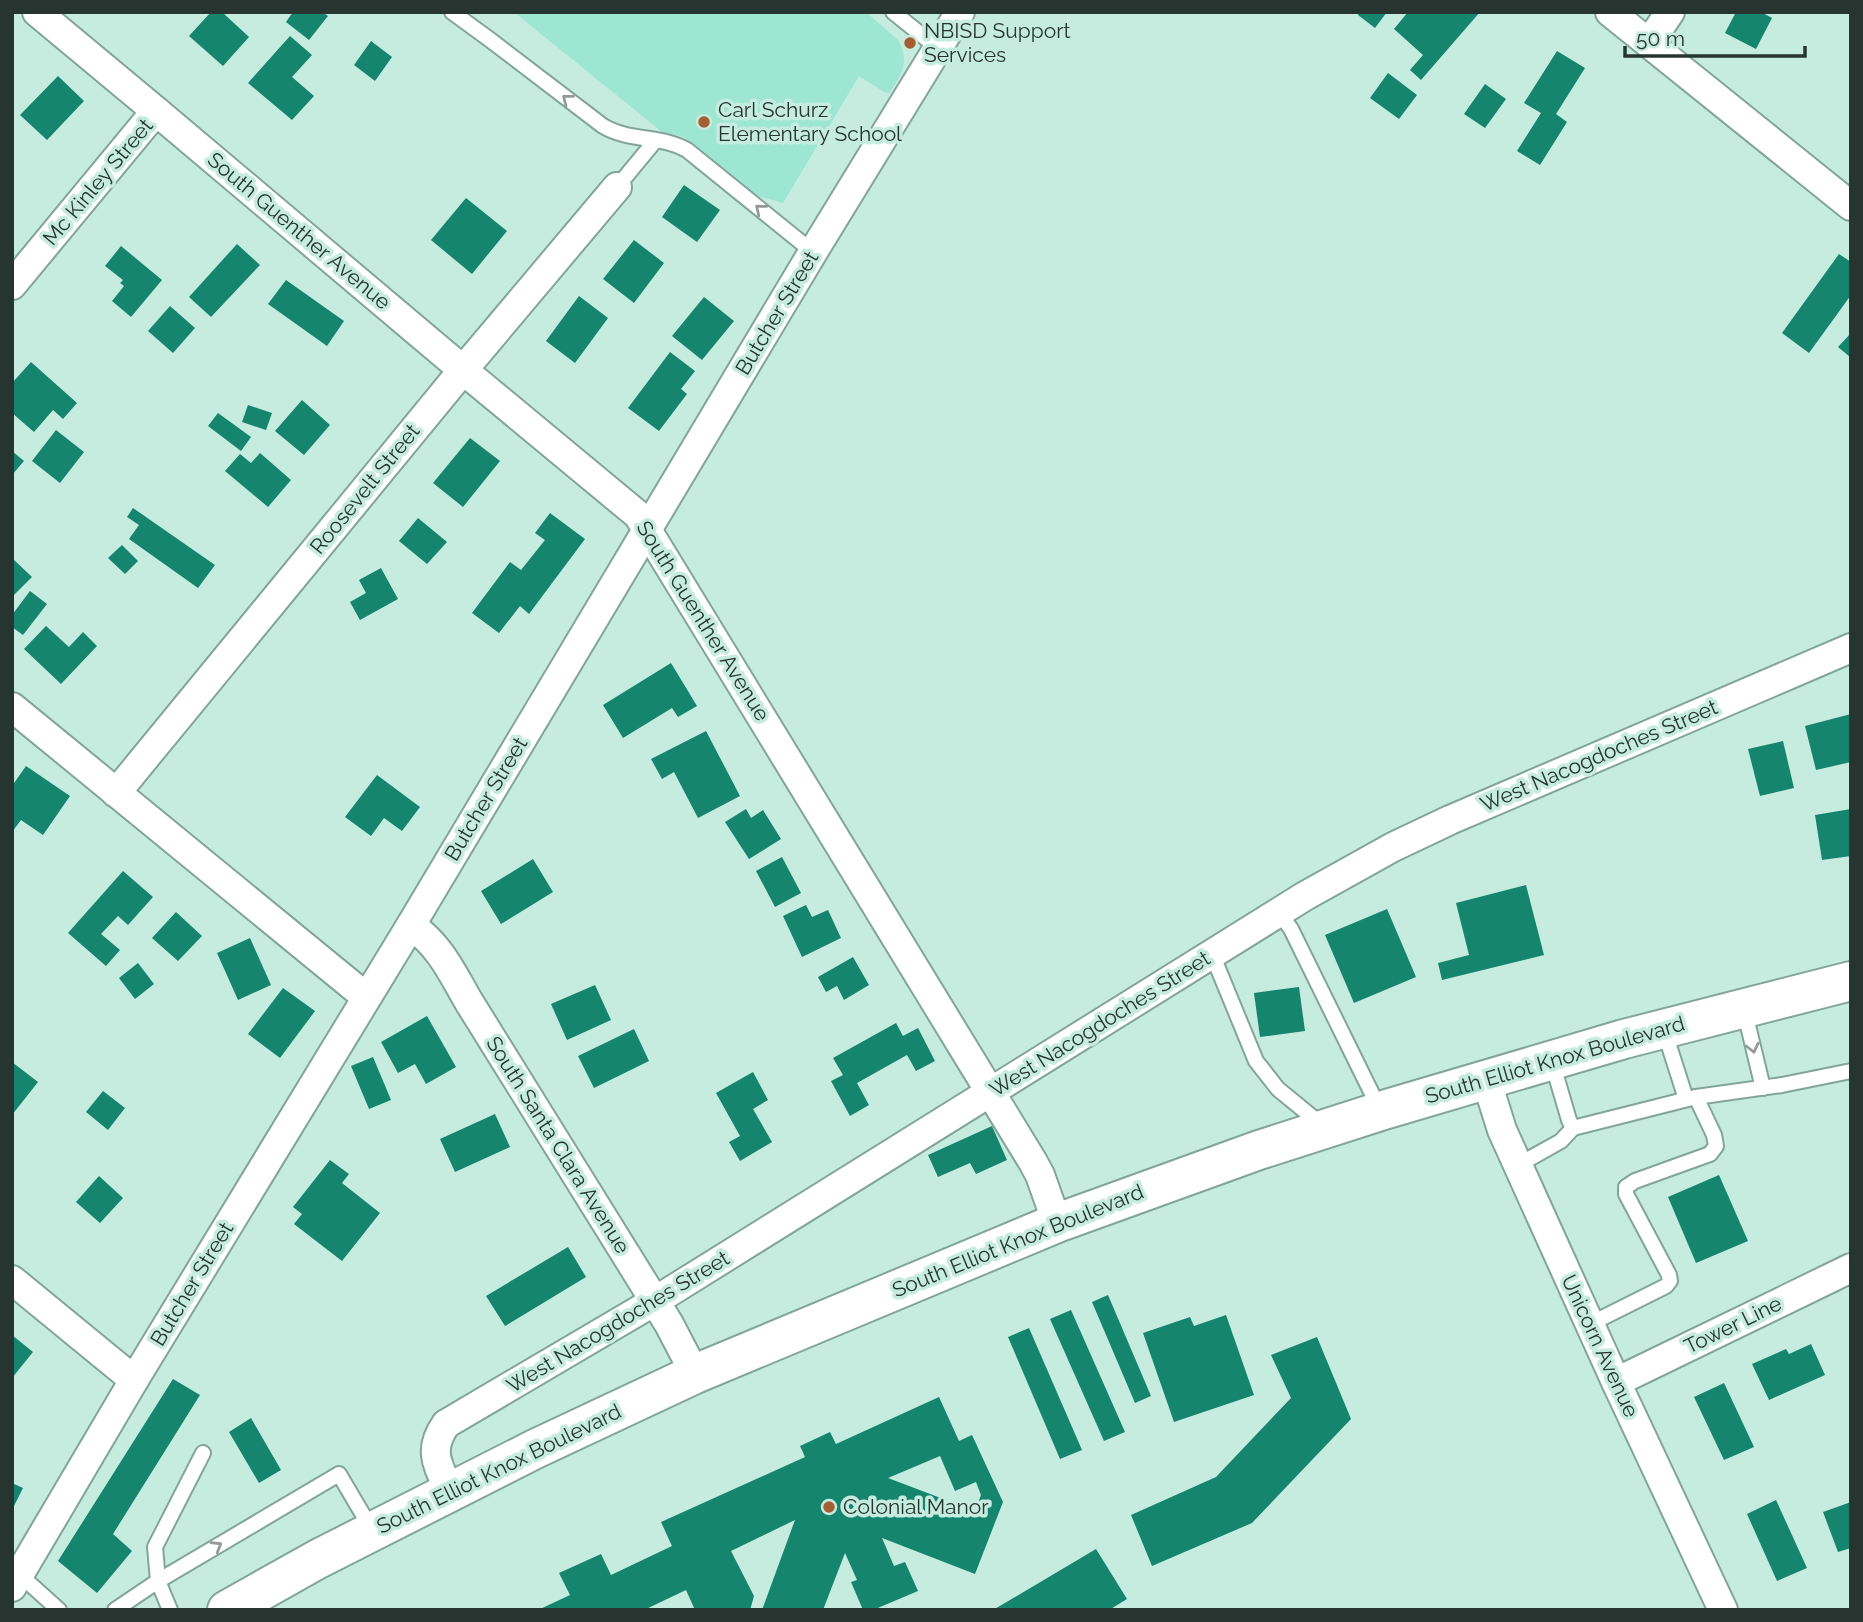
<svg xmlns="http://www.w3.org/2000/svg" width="1863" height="1622" font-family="Raleway,sans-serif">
<rect width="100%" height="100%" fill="#c6ebdf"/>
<path fill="#9de6d1" d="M 514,12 L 866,12 L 898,40 C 910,59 902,76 889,93 L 886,93 L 859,76 L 783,203 L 757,196 L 684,137 L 662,132 Z"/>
<g fill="#15856e" fill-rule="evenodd">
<polygon points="211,12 222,12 249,37 223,66 189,36"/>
<polygon points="293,12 322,12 328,16 309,40 286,22"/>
<polygon points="1359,12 1387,12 1375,28 1358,15"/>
<polygon points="1408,12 1480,12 1421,80 1410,70 1423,55 1394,29"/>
<polygon points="1736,12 1761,12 1772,18 1756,49 1725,33"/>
<polygon points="290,36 312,55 292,77 314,96 292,120 248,83"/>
<polygon points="371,41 392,57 375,81 354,65"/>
<polygon points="1557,51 1585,68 1556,114 1567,122 1540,165 1517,151 1541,113 1524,103"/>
<polygon points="1388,73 1417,95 1399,119 1370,98"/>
<polygon points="58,76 84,101 47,140 20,115"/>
<polygon points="1485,84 1506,99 1485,128 1464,114"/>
<polygon points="684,185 720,210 697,242 662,217"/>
<polygon points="466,198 507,231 472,274 431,240"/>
<polygon points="634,240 664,263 634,303 603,279"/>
<polygon points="237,244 260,265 211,317 189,297"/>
<polygon points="121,246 162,280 131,317 112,301 124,286 120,283 123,280 105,266"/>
<polygon points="1839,254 1851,262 1851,295 1809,353 1782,333"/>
<polygon points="286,280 344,321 327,346 268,304"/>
<polygon points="579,296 608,318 575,363 546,341"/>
<polygon points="704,297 734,321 702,360 672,336"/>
<polygon points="170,306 195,328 173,353 148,331"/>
<polygon points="1851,333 1851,355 1850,357 1838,347"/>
<polygon points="670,352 695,371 681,389 687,394 659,431 628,408"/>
<polygon points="31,362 77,403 63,419 53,410 34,432 12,413 12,383"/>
<polygon points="302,400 330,425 304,455 275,431"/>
<polygon points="248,405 272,413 266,430 242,422"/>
<polygon points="218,413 251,437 241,451 208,426"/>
<polygon points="56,430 84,452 60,483 32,461"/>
<polygon points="470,438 500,461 463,507 433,483"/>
<polygon points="12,451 24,461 12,475"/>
<polygon points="260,453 291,480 268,507 225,471 240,454 251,463"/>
<polygon points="133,508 215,565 198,588 129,539 139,525 127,517"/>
<polygon points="550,513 585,539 529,614 520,606 499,633 472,613 510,562 521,570 545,540 535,533"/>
<polygon points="418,518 447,542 427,564 399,541"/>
<polygon points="122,545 138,561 125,574 108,558"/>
<polygon points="12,558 32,577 12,597"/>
<polygon points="381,568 398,599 360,620 350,602 366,593 359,580"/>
<polygon points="30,591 47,604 23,635 12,627 12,615"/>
<polygon points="46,626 69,647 83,632 97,646 61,684 24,649"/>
<polygon points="671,663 697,706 678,717 672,708 623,738 603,705"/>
<polygon points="1851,714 1851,762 1816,770 1805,726"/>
<polygon points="706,731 740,796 698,818 674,772 662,779 651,759"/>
<polygon points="1783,741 1794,788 1760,796 1748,749"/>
<polygon points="26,766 70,796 43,835 21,820 12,832 12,786"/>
<polygon points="377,775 420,807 402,831 384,818 371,836 345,817"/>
<polygon points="746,809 751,818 763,810 781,839 749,859 725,822"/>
<polygon points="1851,809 1851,856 1822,860 1815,815"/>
<polygon points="782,857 801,893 775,907 756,871"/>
<polygon points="533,859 553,892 501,924 481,891"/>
<polygon points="123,871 153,897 128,925 118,916 101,934 120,950 106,966 68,933"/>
<polygon points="1526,885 1544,955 1442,980 1438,963 1469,955 1456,903"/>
<polygon points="806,905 812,917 828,910 841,938 802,957 783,916"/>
<polygon points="1387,909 1416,977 1354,1003 1325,935"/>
<polygon points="176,912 202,936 178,961 152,938"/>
<polygon points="250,938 271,985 238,1000 217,953"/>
<polygon points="853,957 869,985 844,1000 837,986 826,992 818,977"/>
<polygon points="138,963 154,984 135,999 119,978"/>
<polygon points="595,985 611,1020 567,1040 551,1004"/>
<polygon points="1299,987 1305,1031 1260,1037 1254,993"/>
<polygon points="283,988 315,1011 280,1058 248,1034"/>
<polygon points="427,1016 456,1067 426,1084 415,1064 398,1073 381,1042"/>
<polygon points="896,1023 903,1036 918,1028 935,1061 916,1071 907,1055 857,1083 869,1105 850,1116 831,1081 843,1075 833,1058"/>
<polygon points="634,1029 649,1061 594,1088 578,1056"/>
<polygon points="373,1057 391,1100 369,1109 351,1066"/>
<polygon points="12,1062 38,1082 12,1115"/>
<polygon points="753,1072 768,1100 753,1109 772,1142 740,1161 729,1142 740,1136 716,1093"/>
<polygon points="103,1091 125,1108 108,1130 86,1112"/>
<polygon points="495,1114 510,1147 455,1172 440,1139"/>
<polygon points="992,1126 1007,1160 976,1174 970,1163 938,1177 928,1155"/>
<polygon points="330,1160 349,1174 342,1183 380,1213 342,1261 294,1224 302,1214 293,1207"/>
<polygon points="1719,1175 1748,1241 1696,1263 1668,1197"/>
<polygon points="99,1176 123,1198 100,1223 76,1202"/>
<polygon points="568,1247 586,1277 505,1326 486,1296"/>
<polygon points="1108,1295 1151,1396 1135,1403 1092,1302"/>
<polygon points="1071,1310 1125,1432 1104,1441 1050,1319"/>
<polygon points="1226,1315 1254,1395 1174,1422 1143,1333 1190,1317 1194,1326"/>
<polygon points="1029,1328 1082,1450 1060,1459 1008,1337"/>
<polygon points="12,1335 33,1352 12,1378"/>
<polygon points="1317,1337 1351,1419 1252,1523 1152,1566 1131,1515 1216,1477 1291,1398 1271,1355"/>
<polygon points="1811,1344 1825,1375 1769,1400 1752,1364 1786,1349 1789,1354"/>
<polygon points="173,1379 200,1395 113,1534 132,1551 97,1593 58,1561"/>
<polygon points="1724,1383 1754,1447 1724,1460 1694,1397"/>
<path d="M 939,1397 L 959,1441 L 972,1435 L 1003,1502 L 975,1574 L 882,1538 L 894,1566 L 905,1562 L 918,1591 L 873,1610 L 863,1610 L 851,1582 L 857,1580 L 845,1553 L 823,1610 L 762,1610 L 795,1520 L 731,1551 L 754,1596 L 750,1610 L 695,1610 L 686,1590 L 644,1610 L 538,1610 L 570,1595 L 559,1573 L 601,1554 L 611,1575 L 672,1546 L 661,1522 L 805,1457 L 800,1446 L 830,1432 L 836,1444 ZM 940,1456 L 955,1491 L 976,1482 L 981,1495 L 975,1511 L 888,1478 Z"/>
<polygon points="251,1418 281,1470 259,1483 229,1432"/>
<polygon points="12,1483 23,1488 12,1510"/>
<polygon points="1776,1500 1807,1568 1777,1581 1747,1514"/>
<polygon points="1851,1502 1851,1548 1838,1552 1823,1512"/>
<polygon points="1096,1549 1127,1599 1109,1610 993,1610"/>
</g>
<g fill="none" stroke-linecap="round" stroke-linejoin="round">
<g stroke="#82a59a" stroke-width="18">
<g id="service">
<path d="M 452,12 L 489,39 L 603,126 C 630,142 661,135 687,150 L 813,252"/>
<polyline points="893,12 939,49"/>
<polyline points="617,187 655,141"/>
<polyline points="1279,912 1291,929 1380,1110"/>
<polyline points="1212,954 1256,1061 1278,1089 1322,1125"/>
<polyline points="1744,1009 1763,1088"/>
<polyline points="1664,1030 1686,1099"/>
<polyline points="1552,1062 1569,1120 1573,1128 1696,1097 1782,1085 1851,1071"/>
<polyline points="1518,1165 1561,1141 1573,1128"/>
<polyline points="1590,1324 1666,1286 1670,1281 1669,1275 1626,1194 1626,1187 1635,1181 1710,1154 1716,1146 1714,1135 1696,1097"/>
<polyline points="19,1574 59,1610"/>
<polyline points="115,1610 158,1581 339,1474 372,1530"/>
<polyline points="170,1610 158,1581 155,1547 203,1453"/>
</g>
</g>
<g stroke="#82a59a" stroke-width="32">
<g id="minor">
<polyline points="37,12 156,111 463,370 638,515 1033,1162 1040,1175 1057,1223"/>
<polyline points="1610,12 1851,206"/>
<polyline points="1649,43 1670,12"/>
<polyline points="12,285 156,111"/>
<polyline points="12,707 366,997"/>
<polyline points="116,793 463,370 617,187"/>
<path d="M 411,925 C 441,947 451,971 469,1002 L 669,1324 L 695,1374"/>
<polyline points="1486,1079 1502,1130 1616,1382 1723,1610"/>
<polyline points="12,1280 134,1380"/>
<polyline points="1616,1382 1851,1268"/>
<path d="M 450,1492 C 438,1465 427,1451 446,1424 L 655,1301 L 1305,896 L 1393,847 L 1450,820 L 1851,648"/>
<polyline points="12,1587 134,1380 411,925 813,252 960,12"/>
</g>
</g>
<g stroke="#82a59a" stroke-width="42">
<polyline id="secondary" points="227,1610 318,1559 535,1449 695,1374 1057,1223 1259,1150 1387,1109 1624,1039 1851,981"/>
</g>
<use href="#service" stroke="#fff" stroke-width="14"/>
<use href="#minor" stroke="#fff" stroke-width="28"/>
<use href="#secondary" stroke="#fff" stroke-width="38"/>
</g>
<defs><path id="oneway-chevron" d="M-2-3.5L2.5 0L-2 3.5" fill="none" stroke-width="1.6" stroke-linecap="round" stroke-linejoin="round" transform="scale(1.75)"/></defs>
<g stroke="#939a98">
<use href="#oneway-chevron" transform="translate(567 99) rotate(-142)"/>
<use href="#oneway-chevron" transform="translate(760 209) rotate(-141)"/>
<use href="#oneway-chevron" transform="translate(1753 1048) rotate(77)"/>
<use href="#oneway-chevron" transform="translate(217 1546) rotate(-31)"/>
</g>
<g fill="#a35e31" stroke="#c6ebdf" stroke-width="2.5">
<circle cx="910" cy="43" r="7"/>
<circle cx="704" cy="122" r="7"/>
<circle cx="829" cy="1507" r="7"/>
</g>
<g text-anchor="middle" stroke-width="7" stroke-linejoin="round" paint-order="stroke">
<g font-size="21" fill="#273531" stroke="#c6ebdf" text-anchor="start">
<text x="924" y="38">NBISD Support<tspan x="924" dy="24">Services</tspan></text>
<text x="718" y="117">Carl Schurz<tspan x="718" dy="24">Elementary School</tspan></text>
<text x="843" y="1514">Colonial Manor</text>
</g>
<g font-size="21" fill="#273531" stroke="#c6ebdf">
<text transform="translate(98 182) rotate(-50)" y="7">Mc Kinley Street</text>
<text transform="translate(299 231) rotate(40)" y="7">South Guenther Avenue</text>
<text transform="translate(777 313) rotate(-59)" y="7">Butcher Street</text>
<text transform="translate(365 489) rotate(-51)" y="7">Roosevelt Street</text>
<text transform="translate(703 621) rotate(58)" y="7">South Guenther Avenue</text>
<text transform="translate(1599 756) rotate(-23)" y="7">West Nacogdoches Street</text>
<text transform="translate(486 799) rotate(-59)" y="7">Butcher Street</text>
<text transform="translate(1100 1024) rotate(-32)" y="7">West Nacogdoches Street</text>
<text transform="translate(1555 1060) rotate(-16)" y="7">South Elliot Knox Boulevard</text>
<text transform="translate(558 1145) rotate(58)" y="7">South Santa Clara Avenue</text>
<text transform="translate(1018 1241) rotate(-22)" y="7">South Elliot Knox Boulevard</text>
<text transform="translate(192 1284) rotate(-59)" y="7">Butcher Street</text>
<text transform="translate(618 1322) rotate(-31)" y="7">West Nacogdoches Street</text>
<text transform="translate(1733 1325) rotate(-26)" y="7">Tower Line</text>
<text transform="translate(1600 1346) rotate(65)" y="7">Unicorn Avenue</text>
<text transform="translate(499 1469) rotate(-26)" y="7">South Elliot Knox Boulevard</text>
</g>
</g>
<rect width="1863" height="1622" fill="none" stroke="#273531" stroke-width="28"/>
<path d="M1625 46v10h180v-10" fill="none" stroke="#273531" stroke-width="3.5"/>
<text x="1636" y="46" font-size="21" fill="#273531" stroke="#c6ebdf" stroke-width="5" paint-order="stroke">50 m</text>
</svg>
